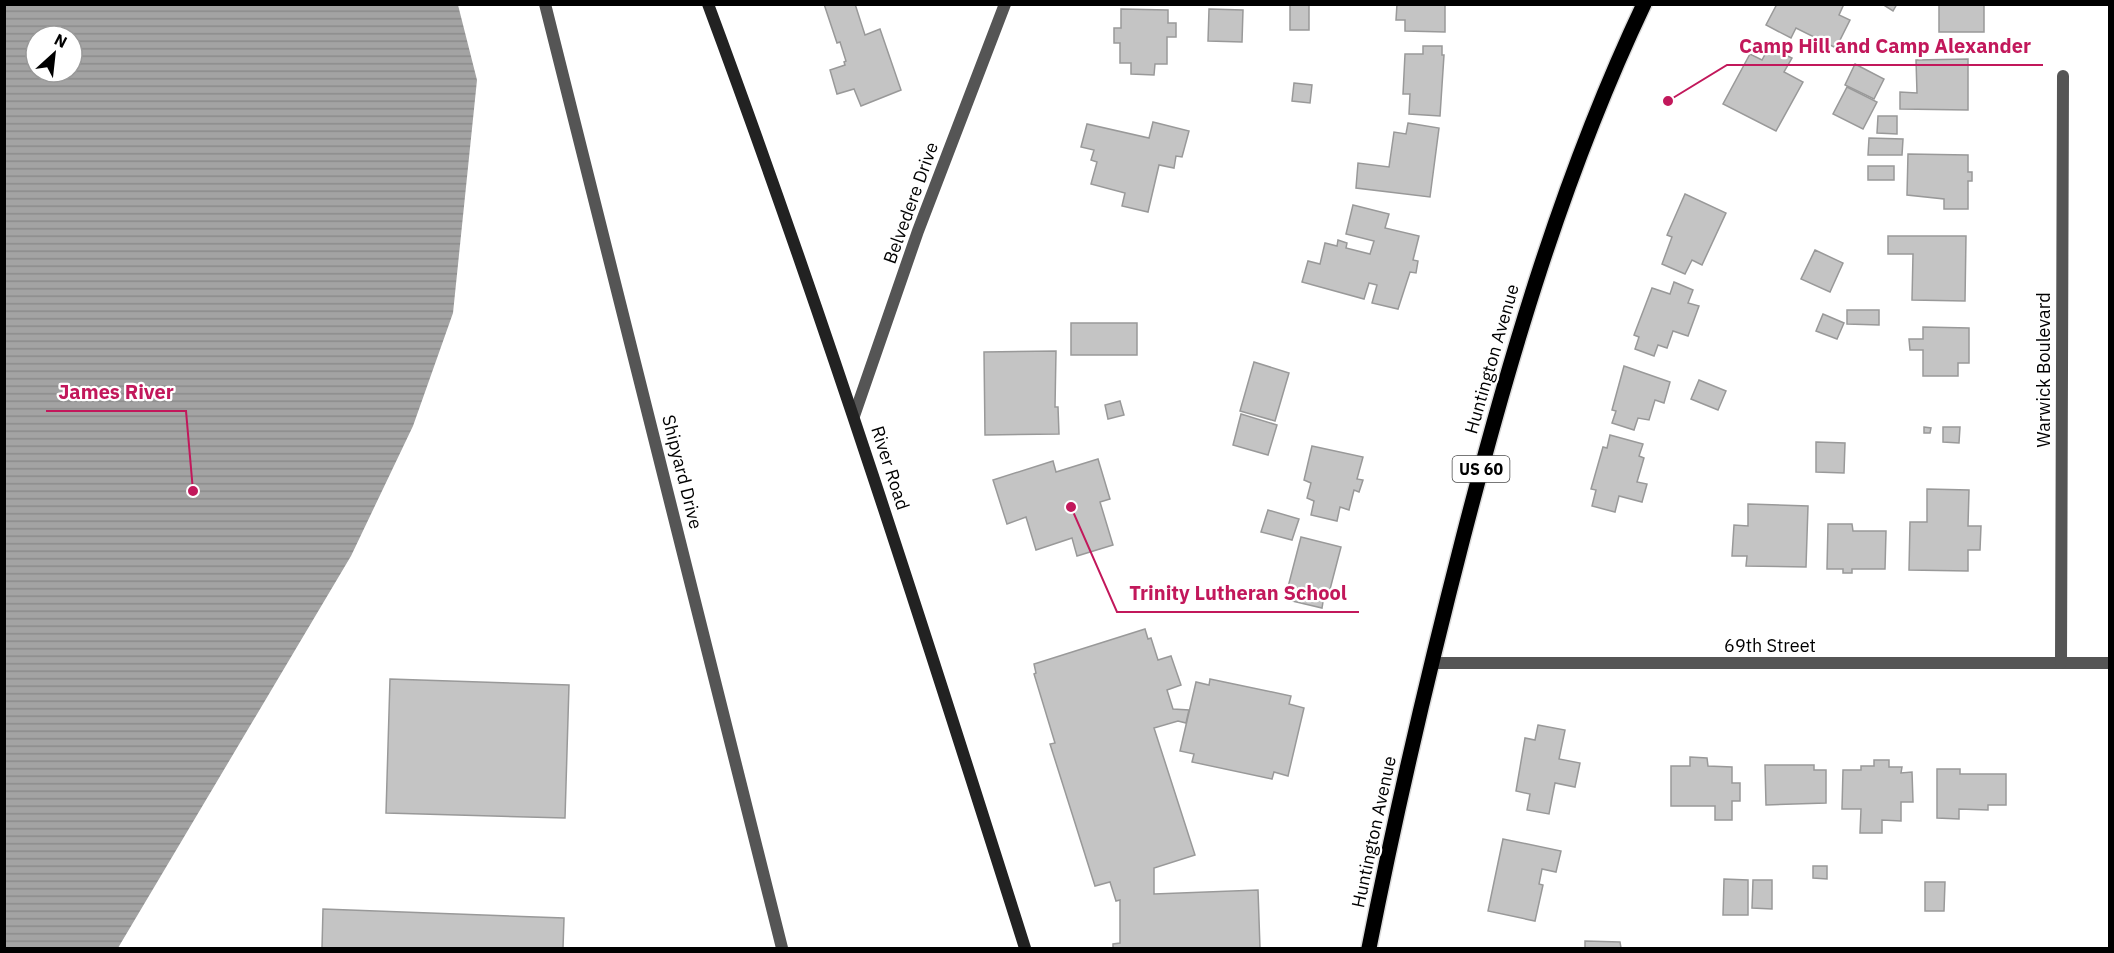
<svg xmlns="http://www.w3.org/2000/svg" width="2114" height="953" font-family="'IBM Plex Sans',sans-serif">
<defs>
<pattern id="water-rules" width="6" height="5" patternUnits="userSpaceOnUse" patternTransform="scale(1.5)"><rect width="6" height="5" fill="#a3a3a3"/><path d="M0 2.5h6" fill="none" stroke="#8b8b8b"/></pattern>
</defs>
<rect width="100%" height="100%" fill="#fff"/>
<path fill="url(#water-rules)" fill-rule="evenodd" d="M 5,4 L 458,5 L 477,80 L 453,313 L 413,426 L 351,556 L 118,948 L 5,948 ZM 36,36 L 72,36 L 72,72 L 36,72 Z"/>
<g fill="#c4c4c4" stroke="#999" stroke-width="1.5">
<polygon points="824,4 855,4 865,35 880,29 901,90 861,106 854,89 837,94 830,70 845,65 844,62 846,61 840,42 837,43"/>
<rect x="1290" y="4" width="19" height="26"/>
<polygon points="1397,4 1445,4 1445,32 1405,31 1405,20 1396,20"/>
<polygon points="1777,4 1844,4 1839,15 1850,20 1836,48 1796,28 1791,38 1766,25"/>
<polygon points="1882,4 1897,4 1893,11"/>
<rect x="1939" y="4" width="45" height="28"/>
<polygon points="1121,9 1168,10 1168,23 1176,23 1176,37 1167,37 1167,64 1155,64 1154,75 1131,74 1131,63 1120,63 1120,43 1114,43 1114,28 1121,28"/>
<polygon points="1209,9 1243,10 1242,42 1208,41"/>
<polygon points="1423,46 1442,46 1442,55 1444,55 1440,116 1409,114 1410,94 1403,94 1405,54 1423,54"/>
<polygon points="1769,47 1792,58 1784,72 1803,82 1776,131 1723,104 1750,54 1762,60"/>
<polygon points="1968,59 1968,110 1900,109 1900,92 1917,93 1916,60"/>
<polygon points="1855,64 1884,79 1874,99 1845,85"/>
<polygon points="1294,83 1312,85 1310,103 1292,101"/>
<polygon points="1847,87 1877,102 1863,129 1833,114"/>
<polygon points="1878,116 1897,116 1897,134 1877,133"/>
<polygon points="1153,122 1189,131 1182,157 1176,156 1174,168 1159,165 1148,212 1122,206 1125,193 1091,184 1097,162 1091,160 1094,150 1081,147 1087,124 1149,138"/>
<polygon points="1408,123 1439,128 1430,197 1356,188 1358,163 1389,167 1394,132 1406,134"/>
<polygon points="1869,138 1903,139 1902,155 1868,155"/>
<polygon points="1908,154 1968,155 1968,172 1972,172 1972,181 1968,181 1968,209 1944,209 1944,199 1907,195"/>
<rect x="1868" y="166" width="26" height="14"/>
<polygon points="1685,194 1726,213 1702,265 1692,260 1685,274 1662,264 1672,237 1667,235"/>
<polygon points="1353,205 1389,214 1385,228 1419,236 1413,260 1418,261 1416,273 1410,272 1398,309 1372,303 1377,285 1369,283 1364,299 1302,282 1308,261 1320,264 1325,243 1337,246 1338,240 1347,243 1346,248 1370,254 1374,241 1346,234"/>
<polygon points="1888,236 1966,236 1965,301 1912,300 1913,254 1888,254"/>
<polygon points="1815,250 1843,263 1830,292 1801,279"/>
<polygon points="1674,282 1693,290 1688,303 1699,306 1688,336 1673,331 1667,348 1658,345 1654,356 1635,349 1639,337 1634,335 1652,288 1670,294"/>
<polygon points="1847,310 1879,310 1879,325 1847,324"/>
<polygon points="1823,314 1844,323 1837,339 1816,331"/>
<rect x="1071" y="323" width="66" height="32"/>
<polygon points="1923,327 1969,328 1969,363 1958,363 1958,376 1923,376 1923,350 1910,350 1909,339 1923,339"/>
<polygon points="1056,351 1055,407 1058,407 1059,434 985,435 984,352"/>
<polygon points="1254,362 1289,373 1275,421 1240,411"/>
<polygon points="1624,366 1670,382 1664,403 1655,400 1649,420 1638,418 1634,430 1612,423 1616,411 1612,410"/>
<polygon points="1699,380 1726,391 1718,410 1691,399"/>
<polygon points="1120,401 1124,415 1108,419 1105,405"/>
<polygon points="1241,414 1277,425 1268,455 1233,445"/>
<polygon points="1924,427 1931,428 1930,433 1924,433"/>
<polygon points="1943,427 1960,427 1959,443 1943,442"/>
<polygon points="1610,435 1643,444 1639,456 1644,458 1637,482 1647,484 1642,502 1619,496 1615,512 1592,506 1596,490 1591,489 1603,447 1607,448"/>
<polygon points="1816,442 1845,443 1844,473 1816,472"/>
<polygon points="1312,446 1363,457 1357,479 1363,480 1359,492 1354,490 1349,510 1340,507 1337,521 1311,515 1314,501 1307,498 1311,483 1304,480"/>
<polygon points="1098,459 1110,499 1100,502 1113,545 1077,556 1072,538 1036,550 1026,517 1007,524 993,480 1053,461 1056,472"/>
<polygon points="1927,489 1969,490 1968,526 1981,526 1980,550 1968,550 1968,571 1909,570 1910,522 1927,522"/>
<polygon points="1748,504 1808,506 1806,567 1746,566 1747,556 1732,556 1734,525 1748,526"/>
<polygon points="1268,510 1299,519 1292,540 1261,532"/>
<polygon points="1828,524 1852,524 1853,531 1886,531 1885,569 1852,569 1852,573 1843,573 1843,569 1827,569"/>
<polygon points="1301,537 1341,547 1328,597 1324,596 1322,608 1292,601 1295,589 1288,587"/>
<polygon points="1145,629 1148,639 1151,638 1158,660 1171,656 1181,685 1167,690 1173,709 1189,710 1186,723 1178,721 1154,728 1195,855 1154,868 1154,894 1258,890 1260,948 1113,948 1113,944 1120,943 1120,900 1116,901 1110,882 1095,886 1050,744 1055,743 1034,674 1036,673 1034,664"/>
<polygon points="390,679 569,685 565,818 386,813"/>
<polygon points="1210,679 1291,696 1289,704 1304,708 1288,776 1274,772 1272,779 1192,762 1194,754 1180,751 1196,682 1209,685"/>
<polygon points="1538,725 1565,730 1559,759 1580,763 1575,787 1555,783 1549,814 1527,810 1530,794 1516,791 1525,738 1535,740"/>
<polygon points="1690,757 1707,758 1708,766 1732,767 1732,783 1740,783 1740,801 1732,801 1732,820 1715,820 1715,806 1671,806 1671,766 1690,766"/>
<polygon points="1874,760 1889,760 1889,767 1902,767 1901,773 1912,772 1913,802 1901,802 1901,821 1882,820 1882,833 1860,833 1861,809 1842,809 1843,770 1861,770 1861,766 1874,766"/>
<polygon points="1765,765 1814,765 1814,770 1826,770 1826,803 1766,805"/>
<polygon points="1937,769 1960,769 1960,774 2006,774 2006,805 1988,805 1988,810 1959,809 1959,819 1937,818"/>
<polygon points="1503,839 1561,851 1556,872 1542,869 1539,884 1543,885 1535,921 1488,911"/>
<polygon points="1813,866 1827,866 1827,879 1813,878"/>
<polygon points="1724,879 1748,880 1748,915 1723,915"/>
<polygon points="1753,880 1772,880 1772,909 1752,908"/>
<polygon points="1925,882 1945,882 1944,911 1925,911"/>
<polygon points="323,909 564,918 563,948 322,948"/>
<polygon points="1585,941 1620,942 1621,948 1585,948"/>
</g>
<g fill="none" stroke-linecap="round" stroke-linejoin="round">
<g stroke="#dbdbdb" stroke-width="18">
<path id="primary" d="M 1369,948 C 1396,811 1428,674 1463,538 C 1510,356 1563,175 1644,4"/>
</g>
<g stroke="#555" stroke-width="12">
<polyline points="545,4 782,948"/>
<polyline points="854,416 918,231 1005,4"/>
<polyline points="1431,663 2110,663"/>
<polyline points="2061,663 2063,76"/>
</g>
<path stroke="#222" stroke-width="12" d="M 708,4 C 824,316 925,632 1025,948"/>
<use href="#primary" stroke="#000" stroke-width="15"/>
</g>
<g text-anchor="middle" stroke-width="4.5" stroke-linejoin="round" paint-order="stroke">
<rect fill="#fff" stroke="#4c4c4c" stroke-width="1.5" x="1452.5" y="456" width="57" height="26" rx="4.5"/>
<g font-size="16" font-weight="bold" fill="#000">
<text x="1481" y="475">US 60</text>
</g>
<g font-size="18" fill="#000" stroke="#fff">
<text transform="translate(911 203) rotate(-70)" y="6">Belvedere Drive</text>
<text transform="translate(1492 359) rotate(-74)" y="6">Huntington Avenue</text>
<text transform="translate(2044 370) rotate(-90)" y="6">Warwick Boulevard</text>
<text transform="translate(890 468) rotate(72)" y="6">River Road</text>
<text transform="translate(682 472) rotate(76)" y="6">Shipyard Drive</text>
<text x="1770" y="652">69th Street</text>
<text transform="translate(1374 832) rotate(-78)" y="6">Huntington Avenue</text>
</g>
</g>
<path fill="none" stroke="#c2185b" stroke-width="2" d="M1668 101L1727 65H2043M193 491L186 411H46M1071 507L1117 612H1359"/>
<g fill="#c2185b" stroke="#fff" stroke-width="2">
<circle cx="1668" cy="101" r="6"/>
<circle cx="193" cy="491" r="6"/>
<circle cx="1071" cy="507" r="6"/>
</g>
<g font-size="20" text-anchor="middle" font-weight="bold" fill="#c2185b" stroke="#fff" stroke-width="4.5" stroke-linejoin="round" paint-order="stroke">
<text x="1885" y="53">Camp Hill and Camp Alexander</text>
<text x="116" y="399">James River</text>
<text x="1238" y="600">Trinity Lutheran School</text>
</g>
<rect width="2114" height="953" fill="none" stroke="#000000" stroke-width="12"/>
<g transform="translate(54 54) rotate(27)"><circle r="28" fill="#ffffff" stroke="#999999" stroke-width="1.5"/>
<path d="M0-4.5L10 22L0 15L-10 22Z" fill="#000000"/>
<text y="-9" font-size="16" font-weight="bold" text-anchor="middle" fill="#000000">N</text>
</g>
</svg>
